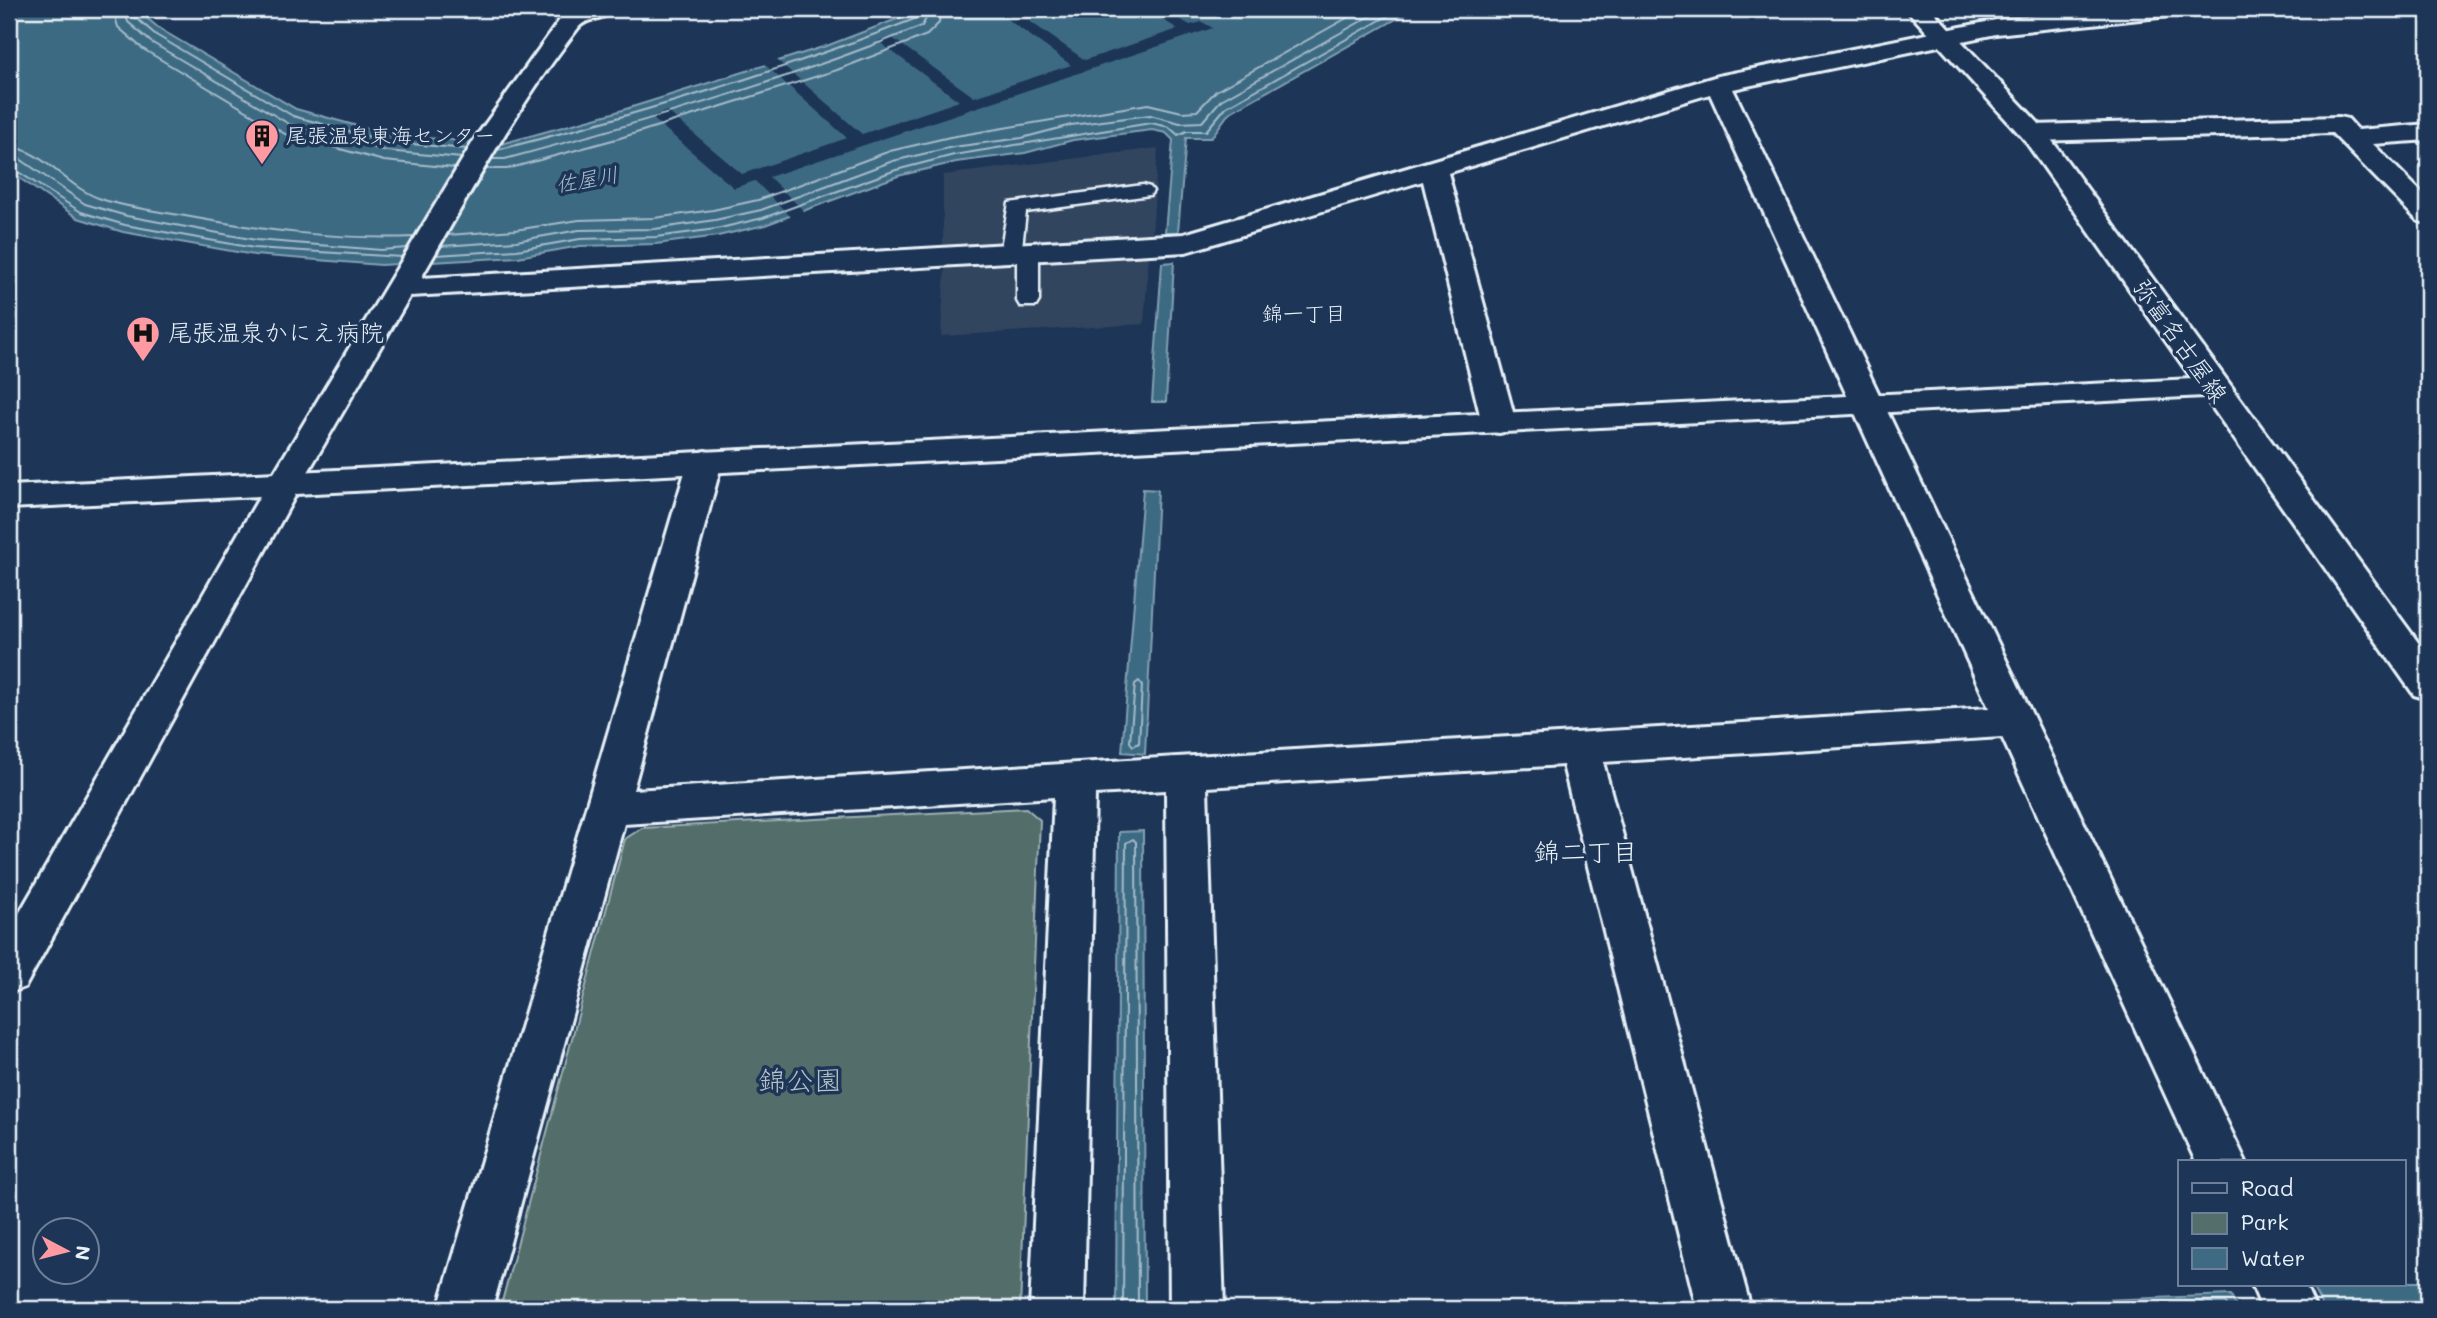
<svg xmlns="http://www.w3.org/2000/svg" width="2437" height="1318" font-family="Mali,'Klee One',sans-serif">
<rect width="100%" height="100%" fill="#1d3557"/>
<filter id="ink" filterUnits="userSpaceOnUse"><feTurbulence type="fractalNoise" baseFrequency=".0143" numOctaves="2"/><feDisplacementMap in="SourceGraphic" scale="14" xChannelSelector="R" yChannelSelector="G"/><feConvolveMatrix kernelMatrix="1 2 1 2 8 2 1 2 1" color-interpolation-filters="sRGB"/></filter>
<g filter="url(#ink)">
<g fill="#32445e">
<polygon points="1158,148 1152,235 943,248 943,175"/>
<polygon points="1149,256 1144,324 941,336 945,268"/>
</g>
<polygon fill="#536e6b" stroke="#9eb0b2" stroke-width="2" points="1026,808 1040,820 1020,1309 500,1309 625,839 642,828"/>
<g fill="#3e6a83" stroke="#82a0b2" stroke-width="2">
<polygon points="9,9 136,9 160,29 296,109 390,135 501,144 613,113 829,45 923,9 1414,9 1229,113 1211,138 1186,138 1178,232 1165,232 1173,140 1166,133 1152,130 1073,140 1025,153 956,162 898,176 765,225 718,236 656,244 580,246 518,257 381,265 254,255 123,232 78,218 9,171"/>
<polygon points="1174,262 1166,402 1152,402 1162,263"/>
<polygon points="1143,489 1158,490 1145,754 1122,752"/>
<polygon points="1143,831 1145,1309 1116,1309 1119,832"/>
<polygon points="2404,1282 2428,1282 2428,1304 2323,1307 2311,1285"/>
<polygon points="2231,1295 2237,1309 1870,1309"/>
</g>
<polygon fill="#1d3557" points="993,9 1012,9 1085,60 1178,29 1145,9 1162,9 1190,25 1202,22 1213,28 769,177 806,213 792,218 755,181 734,188 651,117 667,111 742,174 847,138 764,64 777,60 862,134 959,101 878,41 891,37 974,97 1071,65"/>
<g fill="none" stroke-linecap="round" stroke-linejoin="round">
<g stroke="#a4bbc9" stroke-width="2">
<polyline points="113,9 118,27 143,49 285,134 384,161 455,168"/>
<polyline points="124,9 128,22 151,42 289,124 386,151 462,158"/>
<polyline points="132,9 134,16 156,35 293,116 389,142 467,149"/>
<path d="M 9,146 C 46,152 66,187 101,199 C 128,208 157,211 185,216 C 261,230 336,240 414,237"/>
<path d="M 497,150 C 639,114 780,72 917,18 L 922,9"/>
<polyline points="9,157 20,159 85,204 127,216 256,240 381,250 407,248"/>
<path d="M 492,159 L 505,159 C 646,121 786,81 922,26 L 931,9"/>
<polyline points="9,166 81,212 125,225 254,248 402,257"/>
<polyline points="486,169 507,169 620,138 837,70 927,35 939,23 941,9"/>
<polyline points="448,235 515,230 579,220 654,218 713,210 758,200 890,151 950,137 1148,104 1182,112 1197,111 1216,91 1363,9"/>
<polyline points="442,246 516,241 579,230 655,229 715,220 761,210 893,161 953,147 1022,138 1071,125 1150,115 1180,123 1202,122 1221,100 1383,9"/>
<polyline points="436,255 517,250 580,239 656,237 716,229 763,218 896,170 954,155 1151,123 1169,127 1178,135 1187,131 1206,131 1226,107 1400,9"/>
<polygon points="1139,681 1142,685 1139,743 1133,746 1130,742 1135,684"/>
<polyline points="1123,1309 1126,843 1133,839 1136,842 1138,1309"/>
<polyline points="2044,1309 2225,1302 2230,1309"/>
</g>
<g stroke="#e8f1f8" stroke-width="5">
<polygon id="lane" points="1143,185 1150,187 1153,191 1150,195 1026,212 1022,247 1035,248 1039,252 1039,301 1036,306 1020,306 1017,301 1017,258 1003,258 1000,253 1009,203"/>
</g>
<g stroke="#e8f1f8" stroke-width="6">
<g id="street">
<path d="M 580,9 L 615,9 C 606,21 587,16 578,28 C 517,106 470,193 421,278 L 1184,234 L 1718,76 L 1996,20 L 2103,9 L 2181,9 L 2177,14 L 2169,16 L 1996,34 L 1733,89 L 2246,1162 L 2196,1162 L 2002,737 L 1603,762 L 1751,1309 L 1697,1309 L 1563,765 L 1207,787 L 1224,1309 L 1170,1309 L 1166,790 L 1095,794 L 1084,1309 L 1030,1309 L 1054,797 L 624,824 L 492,1309 L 438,1309 L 688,462 L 693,454 L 705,451 L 717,454 L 722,462 L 633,790 L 1989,708 L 1710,94 L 1448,173 L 1516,423 L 1511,430 L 1499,433 L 1487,430 L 1482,423 L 1423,181 L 1186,252 L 410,296 L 297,491 L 285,494 L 273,491 L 268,483 L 476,137 L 564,14 Z"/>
<polygon points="2339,117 2348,119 2358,130 2428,124 2428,140 2373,144 2428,199 2428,223 2418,221 2332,133 2033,141 2024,139 2020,133 2024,127 2033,125"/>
<polygon points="2252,1285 2305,1285 2316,1309 2262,1309"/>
</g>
</g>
<g stroke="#e8f1f8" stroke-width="6">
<polygon id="secondary" points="2213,378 2224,381 2229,388 2224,395 296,494 25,987 9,993 9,931 260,496 9,508 9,486"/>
</g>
<g stroke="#e8f1f8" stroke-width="6">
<polygon id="primary" points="1906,9 1931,9 2042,127 2428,656 2428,699 2414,695 2024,139"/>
</g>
<use href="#lane" fill="#1d3557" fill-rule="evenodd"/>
<use href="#street" fill="#1d3557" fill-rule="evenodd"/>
<use href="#secondary" fill="#1d3557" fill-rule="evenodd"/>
<use href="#primary" fill="#1d3557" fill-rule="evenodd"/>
</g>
</g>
<defs>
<g id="building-pin" transform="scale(1.75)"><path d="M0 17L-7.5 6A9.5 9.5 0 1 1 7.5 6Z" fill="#ff9aa2" stroke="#1d3557"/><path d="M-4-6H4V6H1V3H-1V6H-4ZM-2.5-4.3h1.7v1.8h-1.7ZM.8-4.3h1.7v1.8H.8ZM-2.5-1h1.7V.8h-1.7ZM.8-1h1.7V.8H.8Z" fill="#111"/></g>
<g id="hospital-pin" transform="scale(1.75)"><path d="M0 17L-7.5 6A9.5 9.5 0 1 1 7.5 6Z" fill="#ff9aa2" stroke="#1d3557"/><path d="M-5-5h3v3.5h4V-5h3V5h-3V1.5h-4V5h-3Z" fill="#111"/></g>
</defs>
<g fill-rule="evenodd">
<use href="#building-pin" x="262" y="136"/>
<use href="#hospital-pin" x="143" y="333"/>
</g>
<g text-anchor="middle" stroke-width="7" stroke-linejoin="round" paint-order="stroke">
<g font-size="21" fill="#e8f1f8" stroke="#1d3557" text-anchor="start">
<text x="286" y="143">尾張温泉東海センター</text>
</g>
<g font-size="21" font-style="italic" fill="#acc2cf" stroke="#1d3557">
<text transform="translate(587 180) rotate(-10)" y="7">佐屋川</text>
</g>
<g font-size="21" fill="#e8f1f8" stroke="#1d3557">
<text x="1304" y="321">錦一丁目</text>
</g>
<g font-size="24" fill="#e8f1f8" stroke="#1d3557" text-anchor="start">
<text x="168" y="341">尾張温泉かにえ病院</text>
</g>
<g font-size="24" fill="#e8f1f8" stroke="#1d3557">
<text transform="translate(2180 341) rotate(55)" y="8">弥富名古屋線</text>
</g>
<g font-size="26" fill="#e8f1f8" stroke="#1d3557">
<text x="1586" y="861">錦二丁目</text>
</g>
<g font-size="28" fill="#b4c3c7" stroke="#1d3557">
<text x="800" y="1090">錦公園</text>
</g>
</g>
<rect width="2437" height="1318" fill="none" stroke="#1d3557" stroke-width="35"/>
<rect x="18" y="18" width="2402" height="1283" fill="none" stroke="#e8f1f8" stroke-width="2.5" filter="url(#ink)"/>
<rect x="2178" y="1160" width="228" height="126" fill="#1d3557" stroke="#6e8097" stroke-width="2"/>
<rect x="2192" y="1183" width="35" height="10" fill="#1d3557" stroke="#6e8097" stroke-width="2"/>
<text x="2241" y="1196" font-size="21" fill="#e8f1f8">Road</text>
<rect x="2192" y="1213" width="35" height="21" fill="#536e6b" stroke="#6e8097" stroke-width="2"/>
<text x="2241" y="1230" font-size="21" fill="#e8f1f8">Park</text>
<rect x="2192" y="1248" width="35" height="21" fill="#3e6a83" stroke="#6e8097" stroke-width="2"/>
<text x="2241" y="1266" font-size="21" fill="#e8f1f8">Water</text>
<g transform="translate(66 1251) rotate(97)"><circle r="33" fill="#1d3557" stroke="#6e8097" stroke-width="2"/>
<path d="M0-5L12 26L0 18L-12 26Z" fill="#ff9aa2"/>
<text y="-10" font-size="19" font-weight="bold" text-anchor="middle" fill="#e8f1f8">N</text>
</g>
</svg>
